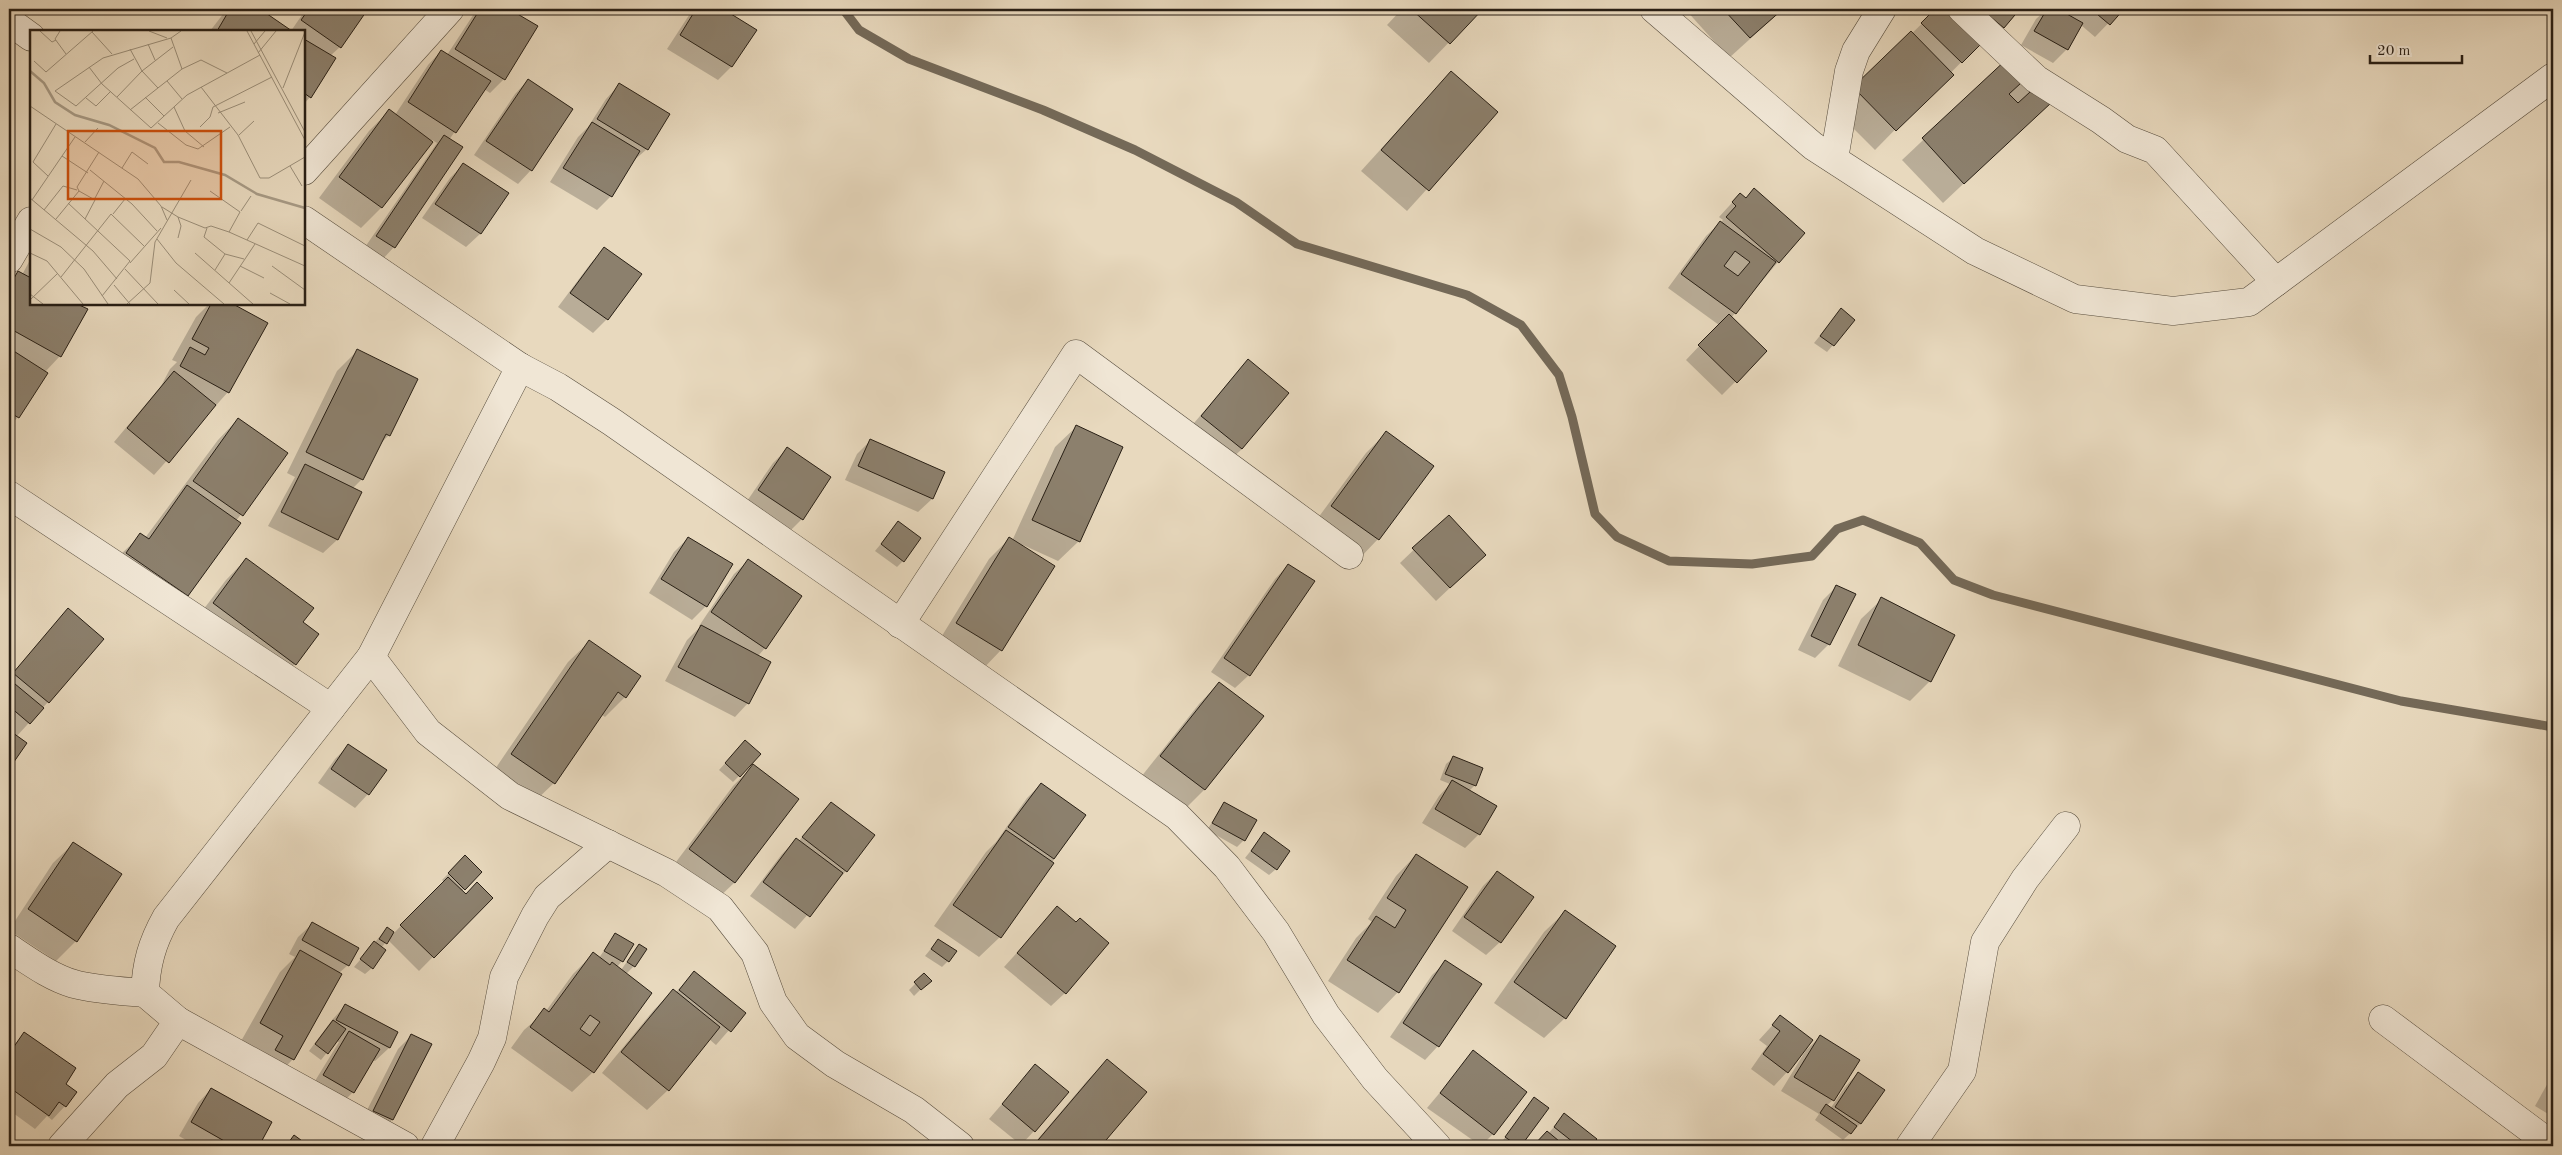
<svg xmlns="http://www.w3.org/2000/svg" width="2562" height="1155" font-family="'Old Standard TT',serif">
<rect width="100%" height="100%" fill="#e8d9be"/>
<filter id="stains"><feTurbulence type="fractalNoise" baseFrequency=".004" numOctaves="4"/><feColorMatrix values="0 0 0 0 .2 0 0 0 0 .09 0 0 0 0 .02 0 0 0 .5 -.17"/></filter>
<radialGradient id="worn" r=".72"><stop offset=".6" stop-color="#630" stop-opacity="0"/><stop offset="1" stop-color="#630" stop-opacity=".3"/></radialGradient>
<g fill="#0003">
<polygon points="227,9 258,9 289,31 210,31"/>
<polygon points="306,9 367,9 340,47 330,56 310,97 304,104 304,31 291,31"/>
<polygon points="477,9 507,9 536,27 504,79 490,93 484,89 449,140 394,247 381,261 363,250 437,143 432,140 381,208 361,228 319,198 369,131 389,111 395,115 428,65 441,51 447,55"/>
<polygon points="693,9 721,9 755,30 731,67 718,80 667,49"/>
<polygon points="1402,9 1481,9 1429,63 1387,25"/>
<polygon points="1685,9 1783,9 1729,58"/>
<polygon points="1937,9 1946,9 1981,42 1875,150 1834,109"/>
<polygon points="1952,9 2019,9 1989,41"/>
<polygon points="2047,9 2056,9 2067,15 2062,9 2122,9 2095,37 2081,25 2067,49 2053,63 2021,45 2036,19"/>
<polygon points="2008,60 2049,103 1943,203 1902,160"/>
<polygon points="1451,72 1497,112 1407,211 1361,171"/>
<polygon points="528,80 531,170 518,184 474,155 515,94"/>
<polygon points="619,85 647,149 632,162 611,196 597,210 550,182 578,137 588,127 606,99"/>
<polygon points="463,165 507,193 480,234 466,247 422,218 450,178"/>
<polygon points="1740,194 1745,199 1778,262 1731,318 1766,351 1722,395 1686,360 1719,325 1668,288 1706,236 1723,220 1719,217"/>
<polygon points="605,249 607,319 593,333 558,307 591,263"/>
<polygon points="31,258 31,304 78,304 60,356 45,372 18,417 9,427 9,282 18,272 22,275"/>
<polygon points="209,304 230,304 266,323 228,392 154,475 114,442 161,386 170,369 177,362 172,360 196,317"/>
<polygon points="1835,317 1833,345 1827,352 1814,343"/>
<polygon points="357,351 389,435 378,446 362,479 352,489 360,493 337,540 323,553 268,526 295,477 287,473 337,371"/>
<polygon points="1248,360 1242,449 1228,462 1188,430"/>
<polygon points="238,419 286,453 236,521 239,523 187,596 167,616 120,555 141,535 145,538 218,440"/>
<polygon points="1076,427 1079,541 1058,561 1023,545 1001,650 981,671 937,644 989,559 1009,539 1012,541 1055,447"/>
<polygon points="1386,433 1432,466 1378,539 1358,560 1312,526 1366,453"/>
<polygon points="870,441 943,473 932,499 918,512 845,480 857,454"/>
<polygon points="787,449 802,519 788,533 745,504 773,463"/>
<polygon points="1448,517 1470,569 1436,601 1400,563"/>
<polygon points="898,523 903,561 897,567 875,551"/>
<polygon points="688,538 706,606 692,620 649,593 674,552"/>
<polygon points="246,559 302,623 295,664 274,684 193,623 226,580"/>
<polygon points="748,561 765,648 758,656 748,703 735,717 665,681 687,640 700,627 699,626 734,574"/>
<polygon points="1288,565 1249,675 1235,688 1211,672 1275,579"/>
<polygon points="1836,587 1829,644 1815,658 1798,650 1823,600"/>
<polygon points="1882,599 1930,681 1910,701 1838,666 1861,619"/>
<polygon points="68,610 48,702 16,737 25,744 9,766 9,677"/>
<polygon points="589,642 625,697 605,717 601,714 554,783 533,803 491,775 568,662"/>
<polygon points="1219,683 1262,717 1204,790 1184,810 1141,777 1199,704"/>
<polygon points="348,746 368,794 355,808 318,783 335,759"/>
<polygon points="738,749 739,776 733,782 719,770"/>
<polygon points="1453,758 1475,785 1469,791 1479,834 1465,848 1422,823 1439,796 1450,784 1440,780 1446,764"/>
<polygon points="753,766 797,799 734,883 713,903 670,870 733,786"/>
<polygon points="1041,784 1085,815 1000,937 979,957 934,926 986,852 996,842 1027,798"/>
<polygon points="831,803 846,871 795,929 750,896 782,854 796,840 798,842"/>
<polygon points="1224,804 1244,840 1237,847 1207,830"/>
<polygon points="1264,834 1276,869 1269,875 1245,858"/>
<polygon points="74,843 76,941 56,961 9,930 53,863"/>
<polygon points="1416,855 1398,992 1378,1013 1328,981 1356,938 1372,922 1368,919 1396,876"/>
<polygon points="465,857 481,872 461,892 465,896 491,898 419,971 388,940 381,948 372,968 365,974 354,967 387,928 394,933 444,882 442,880"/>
<polygon points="1497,872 1500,942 1486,955 1452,931 1483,886"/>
<polygon points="1057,908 1065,993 1051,1006 1004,967"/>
<polygon points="1565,912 1565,1018 1544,1038 1494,1003 1544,932"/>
<polygon points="312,924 357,949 348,965 339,973 293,1059 273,1080 240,1043 280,972 295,957 289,954 298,937"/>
<polygon points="615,934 622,961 617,967 621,970 639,945 634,966 626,974 593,1072 572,1092 511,1048 524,1030 546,1011 573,974 593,954 599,958"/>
<polygon points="938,940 948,961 942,967 925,956"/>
<polygon points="1446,962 1438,1046 1425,1060 1390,1037 1432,975"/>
<polygon points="694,973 744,1013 716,1045 709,1039 668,1090 647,1110 602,1073 653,1011 673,990 676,992"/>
<polygon points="924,975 923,987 914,996 909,990"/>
<polygon points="345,1006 397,1033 389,1048 375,1061 372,1060 353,1092 339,1106 310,1089 339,1042 336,1041 321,1060 309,1051 332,1020"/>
<polygon points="1780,1017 1787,1072 1774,1086 1751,1069 1767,1046 1759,1040"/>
<polygon points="24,1034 64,1084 65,1106 52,1120 47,1116 35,1129 9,1110 9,1050"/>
<polygon points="411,1036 392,1120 379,1133 360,1124 398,1049"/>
<polygon points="1820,1037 1833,1100 1826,1106 1830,1109 1845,1087 1858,1073 1883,1090 1860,1124 1843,1140 1815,1120 1819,1114 1781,1091 1806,1050"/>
<polygon points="1474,1052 1493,1134 1481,1146 1427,1108"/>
<polygon points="1107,1060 1146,1092 1099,1146 1032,1146 1087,1081"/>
<polygon points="1035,1066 1034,1131 1021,1145 989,1119"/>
<polygon points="2553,1074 2553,1117 2535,1106"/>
<polygon points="211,1089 271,1123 257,1146 196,1146 179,1136 198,1103"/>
<polygon points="1535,1098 1547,1108 1519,1146 1503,1146 1500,1144"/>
<polygon points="1564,1115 1595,1139 1590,1146 1533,1146 1547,1132 1548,1134"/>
<polygon points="146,1140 151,1146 139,1146"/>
<polygon points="539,1141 546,1146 534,1146"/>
<polygon points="558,1143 564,1146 555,1146"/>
</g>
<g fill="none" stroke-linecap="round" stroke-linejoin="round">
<polyline stroke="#746958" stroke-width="9" points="843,9 859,30 909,59 1043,110 1135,150 1236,202 1297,244 1467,295 1521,325 1559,375 1572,417 1595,514 1617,537 1669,561 1752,564 1812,556 1837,529 1863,520 1920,543 1954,580 1993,595 2401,701 2553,727"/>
</g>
<g fill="#8c806d" stroke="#281f15" fill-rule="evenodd">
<polygon points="230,9 260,9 292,31 217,31"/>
<polygon points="309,9 368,9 341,48 301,20"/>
<polygon points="480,9 509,9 538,26 505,80 455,49"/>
<polygon points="696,9 723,9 757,30 732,67 680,35"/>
<polygon points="1411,9 1483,9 1450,44"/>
<polygon points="1723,9 1783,9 1750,38"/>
<polygon points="1935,9 1948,9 1983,42 1962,63 1921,23"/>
<polygon points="1981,9 2020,9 2004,28"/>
<polygon points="2047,9 2058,9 2083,23 2068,50 2034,31"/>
<polygon points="2091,9 2124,9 2110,25"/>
<polygon points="1911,31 1954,75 1896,131 1853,87"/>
<polygon points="304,39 336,58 311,98 304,93"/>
<polygon points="441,50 491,81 456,133 408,102"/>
<path d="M 2008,58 L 2051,103 L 1964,184 L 1922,138 ZM 2021,83 L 2030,92 L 2018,103 L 2009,94 Z"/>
<polygon points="1451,71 1498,112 1429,191 1381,150"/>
<polygon points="528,79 573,109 532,171 486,141"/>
<polygon points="619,83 670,114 648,150 597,119"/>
<polygon points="389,109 433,142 382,208 339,177"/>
<polygon points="592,122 640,151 612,197 563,168"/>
<polygon points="444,135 463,147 395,248 376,236"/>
<polygon points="463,163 509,193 481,234 435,204"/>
<polygon points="1754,188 1805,233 1779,263 1726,217 1736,206 1732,202 1740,193 1746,198"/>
<path d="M 1720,221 L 1776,262 L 1736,314 L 1681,274 ZM 1735,251 L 1750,262 L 1738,276 L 1724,266 Z"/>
<polygon points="604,247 642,274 608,320 570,293"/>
<polygon points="18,271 31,278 31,304 77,304 88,309 61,357 9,328 9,287"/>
<polygon points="211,304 233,304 268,323 229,393 180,366 190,347 205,355 209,348 192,339"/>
<polygon points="1841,308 1855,320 1834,346 1820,336"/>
<polygon points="1729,314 1767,351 1737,383 1698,345"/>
<polygon points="9,348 48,373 19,418 9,412"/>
<polygon points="357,349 418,379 390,436 386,434 363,480 306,452"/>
<polygon points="1248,359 1289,393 1242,449 1201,416"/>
<polygon points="174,371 216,405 169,463 127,428"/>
<polygon points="238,418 288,453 243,516 193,481"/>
<polygon points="1076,425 1123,447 1080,542 1032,520"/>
<polygon points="1386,431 1434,466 1379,540 1331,506"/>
<polygon points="870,439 945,472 933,499 858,466"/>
<polygon points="787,447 831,477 803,520 758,490"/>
<polygon points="305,464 362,492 338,540 281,512"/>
<polygon points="187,485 241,523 188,596 126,553 140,533 149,539"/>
<polygon points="1449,515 1486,555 1450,588 1412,548"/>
<polygon points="898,521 921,538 904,562 881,544"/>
<polygon points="688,537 733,564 707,607 661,579"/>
<polygon points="1009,537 1055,566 1002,651 956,623"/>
<polygon points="246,558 314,608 303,622 319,634 296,665 213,603"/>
<polygon points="748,559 802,596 766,649 711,612"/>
<polygon points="1288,564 1315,581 1250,676 1224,658"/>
<polygon points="1836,585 1856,594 1830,645 1811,636"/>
<polygon points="1881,597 1955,635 1931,682 1858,645"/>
<polygon points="68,608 104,639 49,703 13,673"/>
<polygon points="701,625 771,662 749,704 678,667"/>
<polygon points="589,640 641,676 626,698 618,692 555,784 511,754"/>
<polygon points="9,679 44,708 30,724 9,706"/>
<polygon points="1219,682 1264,716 1205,790 1160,756"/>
<polygon points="9,730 27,743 9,769"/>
<polygon points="745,740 761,754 740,777 725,763"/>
<polygon points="348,744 387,770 369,795 331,769"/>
<polygon points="1453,756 1483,768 1476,786 1445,774"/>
<polygon points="753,764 799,799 735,883 689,849"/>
<polygon points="1452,780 1497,806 1480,835 1435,809"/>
<polygon points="1041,783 1086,815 1054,859 1008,827"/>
<polygon points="831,802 875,835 847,872 802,837"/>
<polygon points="1224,802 1257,820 1245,841 1212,823"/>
<polygon points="1006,830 1054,863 1001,938 953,905"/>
<polygon points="1264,832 1290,851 1277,870 1251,851"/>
<polygon points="796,838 843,873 810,917 763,882"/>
<polygon points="73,842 122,874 77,942 28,909"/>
<polygon points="1416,854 1468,887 1399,993 1347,960 1376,916 1395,928 1406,910 1387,898"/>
<polygon points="465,855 482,872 465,890 448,873"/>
<polygon points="1497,871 1534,897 1501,943 1464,917"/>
<polygon points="448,877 466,894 477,882 493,898 434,958 400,925"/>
<polygon points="1057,906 1076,922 1080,918 1109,943 1066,994 1017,953"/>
<polygon points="1565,910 1616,946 1566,1019 1514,982"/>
<polygon points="312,922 359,948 349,966 302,940"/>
<polygon points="387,927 394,932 387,944 379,939"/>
<polygon points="615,933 634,944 623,962 604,951"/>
<polygon points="938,939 957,951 949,962 931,949"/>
<polygon points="374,941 386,950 373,969 360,959"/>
<polygon points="639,944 647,949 635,967 627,962"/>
<polygon points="300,950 342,974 294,1060 275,1050 283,1036 260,1023"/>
<path d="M 593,952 L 610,965 L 612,962 L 652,993 L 594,1073 L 530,1027 L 544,1008 L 549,1012 ZM 590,1015 L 600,1022 L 590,1036 L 580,1029 Z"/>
<polygon points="1445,960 1482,984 1439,1047 1403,1023"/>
<polygon points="694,971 746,1013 731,1032 679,990"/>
<polygon points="924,973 932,981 921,990 914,982"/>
<polygon points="673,989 720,1027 669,1091 621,1052"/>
<polygon points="345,1004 398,1032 390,1048 336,1020"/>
<polygon points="1780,1015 1813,1040 1788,1073 1763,1054 1780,1031 1772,1025"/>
<polygon points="333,1020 346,1029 328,1054 315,1044"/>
<polygon points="349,1031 380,1049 354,1093 323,1075"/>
<polygon points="24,1032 76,1068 66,1084 77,1092 66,1107 59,1102 49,1116 9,1087 9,1054"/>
<polygon points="411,1034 432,1044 393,1120 373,1111"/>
<polygon points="1820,1035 1860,1060 1834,1101 1794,1077"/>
<polygon points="1473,1050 1527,1092 1494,1135 1440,1093"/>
<polygon points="1107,1059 1147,1092 1101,1146 1033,1146"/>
<polygon points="1035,1064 1069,1092 1035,1132 1002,1104"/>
<polygon points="1858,1072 1885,1090 1861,1124 1835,1107"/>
<polygon points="211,1088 272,1122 259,1146 233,1146 191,1122"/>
<polygon points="1534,1097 1549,1108 1521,1146 1518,1146 1505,1137"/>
<polygon points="1826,1104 1857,1126 1851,1134 1820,1113"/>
<polygon points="1564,1113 1597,1139 1591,1146 1578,1146 1554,1127"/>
<polygon points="1547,1131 1565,1146 1533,1146"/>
<polygon points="294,1135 309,1146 286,1146"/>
</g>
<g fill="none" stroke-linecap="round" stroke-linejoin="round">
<g stroke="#584e3f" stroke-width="29">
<g id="minor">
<polyline points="1654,9 1813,146 1975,251 2075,299 2173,311 2249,302 2553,77"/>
<polyline points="1962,9 2036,79 2101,120 2127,139 2155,150 2276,282"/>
<polyline points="9,21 31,37"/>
<polyline points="1834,159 1849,71 1856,51 1882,9"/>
<polyline points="304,171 450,9"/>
<polyline points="304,220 520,367 558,387 612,422 1177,816 1227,867 1276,932 1326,1015 1375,1079 1437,1146"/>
<polyline points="9,259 31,221"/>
<polyline points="9,495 331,708"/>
<polyline points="900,624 1076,354 1349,555"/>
<polyline points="371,657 428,732 510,796 667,873 720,908 755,953 773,1002 797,1036 835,1064 914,1110 960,1146"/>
<path d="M 9,948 C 29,961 50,977 74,984 C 97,990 121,991 145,993"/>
<polyline points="2383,1019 2553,1146"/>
<polyline points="178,1021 405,1146"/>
<path d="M 62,1146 L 117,1085 L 154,1056 L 178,1021 L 145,993 C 146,964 152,943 166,918 L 371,657 L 520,367"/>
<polyline points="435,1146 481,1062 492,1038 504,977 535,916 547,897 608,844"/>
<polyline points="1910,1146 1962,1071 1985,942 2025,879 2066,826"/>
</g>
</g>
<use href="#minor" stroke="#f0e6d5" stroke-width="28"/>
</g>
<g transform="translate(30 30)">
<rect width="275" height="275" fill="#e8d9be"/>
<path fill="none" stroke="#a79a85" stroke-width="2.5" d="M 0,41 L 14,53 L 25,72 L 45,85 L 79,95 L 125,118 L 134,132 L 149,132 L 195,145 L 227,164 L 275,178"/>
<path fill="none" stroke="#9b8f7a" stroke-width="1" d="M 10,1 L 22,12 L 26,10M 30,1 L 25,9 L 36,24M 119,1 L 137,8M 217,1 L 275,110M 221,1 L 275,102M 62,2 L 82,24M 141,8 L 152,39M 118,14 L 125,30M 224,14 L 235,1M 100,19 L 112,41 L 143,17M 228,23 L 246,1M 104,29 L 88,38 L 46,76 L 25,61 L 73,28 L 141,8 L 151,1M 4,31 L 16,42 L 63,1M 59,37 L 72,54 L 121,98 L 157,65 L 230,25M 137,51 L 152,69M 171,57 L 208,105 L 230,148 L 239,148 L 275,127M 253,58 L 275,2M 87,67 L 112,41 L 128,58M 115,67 L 134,86M 56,68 L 66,76 L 81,61M 0,76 L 108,149 L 131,176 L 137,190M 144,77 L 155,101 L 174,117M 100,80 L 152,39 L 171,30 L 197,43M 188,83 L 215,72M 128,93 L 156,115 L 168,119 L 200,97M 170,97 L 180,87 L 183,77 L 242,47M 209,105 L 224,91M 55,112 L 68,98M 32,126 L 58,143M 260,136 L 272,156M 92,138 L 102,122 L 118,134M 60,140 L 102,174 L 127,201M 18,146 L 3,132 L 26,94M 49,161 L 65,170 L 55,189M 180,161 L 210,182 L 199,202M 0,168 L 63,221 L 87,249M 2,170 L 45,107M 64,170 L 74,151M 38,173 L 100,231 L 72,266M 132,177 L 148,187 L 175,198 L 181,196 L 199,202 L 275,236M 14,180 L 33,156 L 47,160M 211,181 L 221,166M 83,184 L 95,169M 148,187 L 151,196 L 148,208M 26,189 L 49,161 L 47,157 L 69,122M 177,198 L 174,207 L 195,224M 0,199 L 31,217 L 54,239 L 78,274M 127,209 L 146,233 L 194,274M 217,210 L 228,193 L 275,216M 0,223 L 17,231 L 53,274M 165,223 L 223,274M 100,233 L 131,198M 210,236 L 234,248M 242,236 L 275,260M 95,239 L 128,274M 185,240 L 195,224 L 214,229M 31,247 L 81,184 L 114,216M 199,253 L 225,214M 84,255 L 100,274M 144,260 L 159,274M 240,263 L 260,274M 0,264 L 13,274M 0,270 L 28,243M 97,274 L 120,253 L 125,212 L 161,150"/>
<path fill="#cb500d" fill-opacity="0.15" stroke="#cb500d" stroke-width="2.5" d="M 38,101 L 191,101 L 191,169 L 38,169 Z"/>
<rect width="275" height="275" fill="none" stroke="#281f15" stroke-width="2.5"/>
</g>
<rect width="2562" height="1155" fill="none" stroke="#e8d9be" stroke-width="30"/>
<rect x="10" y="10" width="2542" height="1135" fill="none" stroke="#281f15" stroke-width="2.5"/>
<rect x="15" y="15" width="2532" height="1125" fill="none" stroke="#281f15"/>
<path d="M2370 55v8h92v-8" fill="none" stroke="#281f15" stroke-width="2.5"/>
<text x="2377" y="55" font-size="15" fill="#281f15" stroke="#f0e6d5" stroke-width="4" paint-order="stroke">20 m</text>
<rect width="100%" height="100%" filter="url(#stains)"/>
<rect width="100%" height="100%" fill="url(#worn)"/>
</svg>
